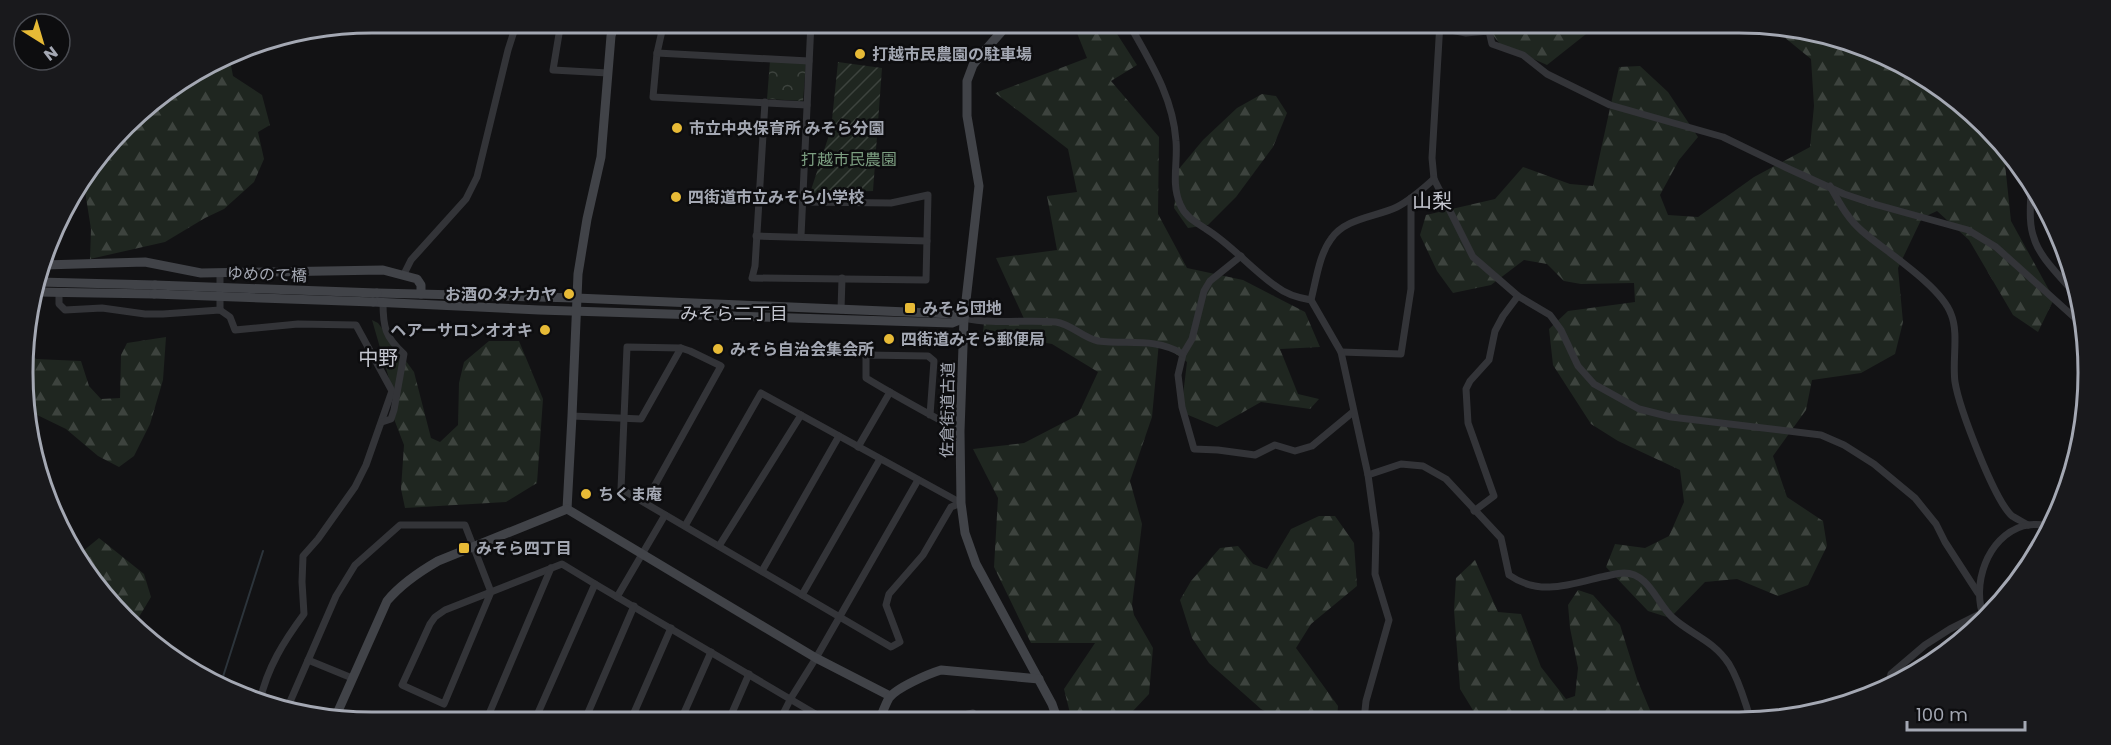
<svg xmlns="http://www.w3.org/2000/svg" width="2111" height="745" font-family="Poppins,'Noto Sans JP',sans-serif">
<defs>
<pattern id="forest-firs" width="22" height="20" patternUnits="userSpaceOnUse" patternTransform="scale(1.5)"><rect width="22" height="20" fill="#1f2620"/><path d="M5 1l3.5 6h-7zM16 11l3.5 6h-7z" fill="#3d433e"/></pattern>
<pattern id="park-crowns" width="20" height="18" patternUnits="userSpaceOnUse" patternTransform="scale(1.5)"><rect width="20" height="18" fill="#1f2620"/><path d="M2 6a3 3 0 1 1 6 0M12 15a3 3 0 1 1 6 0" fill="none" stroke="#3d433e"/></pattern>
<pattern id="garden-furrows" width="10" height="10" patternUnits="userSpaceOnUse" patternTransform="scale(1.5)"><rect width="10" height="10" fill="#1f2620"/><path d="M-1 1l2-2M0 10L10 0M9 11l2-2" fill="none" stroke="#3d433e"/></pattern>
</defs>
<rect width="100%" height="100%" fill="#121214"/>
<g fill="url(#forest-firs)">
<polygon points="1073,23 1110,23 1137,65 1111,81 1159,137 1158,214 1187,268 1243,280 1305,312 1320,347 1280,349 1298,394 1319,399 1310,409 1261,402 1217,427 1181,412 1187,362 1159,342 1152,417 1130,481 1142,524 1132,605 1134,615 1153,648 1149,694 1132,712 1149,721 1072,721 1064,689 1095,643 1031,643 994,567 998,498 973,449 1024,443 1078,415 1098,372 1052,344 983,332 984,323 1026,323 996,258 1057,250 1047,196 1077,192 1068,149 995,93 1087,58"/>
<polygon points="1483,23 1600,23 1547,65 1500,44"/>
<polygon points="1702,23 1739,23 1829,34 1951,95 2005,164 2011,221 2054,299 2038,332 2013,315 1969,240 1937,211 1922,218 1898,268 1903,322 1895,354 1861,373 1812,380 1806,410 1773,456 1787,497 1823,521 1827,546 1808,585 1778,596 1737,579 1705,582 1670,618 1648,611 1606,567 1615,544 1645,548 1669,536 1684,502 1680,470 1618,441 1591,424 1553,365 1549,329 1568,311 1635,302 1634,283 1581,284 1564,281 1547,264 1524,260 1491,285 1453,293 1437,271 1420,235 1426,215 1495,199 1523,167 1570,184 1593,186 1619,67 1640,66 1668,92 1698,137 1679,160 1660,195 1668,215 1698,217 1754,177 1810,147 1814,106 1811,59 1784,37 1727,31"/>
<polygon points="229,55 233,76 262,95 270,125 258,132 264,159 254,182 224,209 205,218 165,242 90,259 91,229 84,185 141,110"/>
<polygon points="1262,94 1276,96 1287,113 1273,147 1236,197 1208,225 1188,228 1174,208 1178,170 1203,140 1237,108"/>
<polygon points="372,320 378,323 414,372 431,438 440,442 458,425 459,383 464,362 489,341 519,341 543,399 537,483 506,502 405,508 401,489 404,445 394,419 397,392 390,382"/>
<polygon points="166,337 163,380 150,424 134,456 119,467 98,456 66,429 31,412 27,347 36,359 81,361 89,386 101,399 120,398 121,355 127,343"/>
<polygon points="1319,516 1335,516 1354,543 1357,586 1311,624 1296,648 1338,706 1337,720 1283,721 1261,709 1209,663 1192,638 1180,600 1191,581 1220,548 1238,546 1253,564 1267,569 1291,529"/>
<polygon points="99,538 144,574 151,597 136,622 82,567 77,556"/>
<polygon points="1475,560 1498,612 1521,614 1541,667 1566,699 1575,696 1578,668 1570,628 1568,605 1578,590 1593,595 1620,625 1637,679 1652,715 1662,720 1479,720 1460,689 1454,610 1456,578"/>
</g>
<polygon fill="url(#park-crowns)" points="770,61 806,63 803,101 767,99"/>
<polygon fill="url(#garden-furrows)" points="838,62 882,68 873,191 810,193 831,129"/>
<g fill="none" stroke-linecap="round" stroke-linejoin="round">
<polyline stroke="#2c343b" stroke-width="2" points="221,683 263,551"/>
<g stroke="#333438" stroke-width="7">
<polyline points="561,22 553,70 608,73"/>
<polyline points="664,22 657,53 653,97 807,105"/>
<path d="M 1128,22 C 1149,60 1173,96 1176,141 C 1178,163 1171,183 1180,204 C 1185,217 1196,222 1206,229 C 1232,245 1252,270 1277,287 C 1287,295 1299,298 1311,300"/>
<polyline points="1440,22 1432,158 1434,179 1473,257 1518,296 1550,315 1561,330 1578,366 1594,384 1639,409 1671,417 1821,435 1844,445 1874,464 1915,498 1936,524 1945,542 1978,593"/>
<polyline points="526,26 559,29"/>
<polyline points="839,27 839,22"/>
<polyline points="1440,28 1466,33 1489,31 1492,44 1523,55 1547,74 1610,105 1723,137 1787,168 1844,194 1874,204 1968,230 1996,247 2085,327"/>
<polyline points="657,53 809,61"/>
<polyline points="765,102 755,266 752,278 926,280 928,195 891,203 802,202"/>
<path d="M 2031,185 C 2031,202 2028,222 2034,238 C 2039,257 2062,278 2074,293"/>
<path d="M 1830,186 C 1839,202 1847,218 1862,231 C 1885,251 1941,286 1951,314 C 1959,333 1952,361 1955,382 C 1959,407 1994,500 2012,516 C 2017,519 2023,522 2028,525"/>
<polyline points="756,236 927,241"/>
<polyline points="801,236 811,22"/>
<polyline points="1241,256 1210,281 1204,291 1192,339 1183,354 1178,375 1182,407 1194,449 1218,450 1255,455 1275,445 1295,451 1312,446 1353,412"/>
<polyline points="220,273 220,310"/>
<polyline points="404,274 411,260 466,199 477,177 508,50 517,22"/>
<path d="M 59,292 L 59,304 L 65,310 L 102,308 L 145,314 L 163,314 L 220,310 L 230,317 L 235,330 L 298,324 L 356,325 L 392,391 L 366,465 L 355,487 L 318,539 L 303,556 L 302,582 L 304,614 C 284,641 267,668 260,701"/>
<polyline points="841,310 842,278"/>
<path d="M 964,318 C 995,325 1025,319 1056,322 C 1071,324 1083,338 1098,341 C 1128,345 1154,337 1183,354"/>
<polyline points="1341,352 1401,354 1411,289 1411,198"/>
<path d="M 930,415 L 934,361 L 928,356 L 866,355 L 866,378 C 897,397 929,414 960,431"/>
<polyline points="572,416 641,419 681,348"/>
<path d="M 382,422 L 391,419 L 394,410 L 404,354 C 385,337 383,327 383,302"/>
<polyline points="858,447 890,392"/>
<path d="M 1368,475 L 1401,464 L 1423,466 L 1446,479 L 1501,538 L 1509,575 C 1539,596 1569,585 1601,577 C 1608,576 1617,573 1624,573 C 1649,573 1657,604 1673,618 C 1692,635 1713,640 1729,664 C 1740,682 1744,700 1751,720"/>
<polyline points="645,503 721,366 690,351 681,348 627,347 621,489 891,647 900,642 886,605 889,594 923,555 951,507 961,503"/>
<polyline points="1474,511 1494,496 1468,423 1466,389 1470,381 1489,360 1495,331 1503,316 1518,296"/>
<polyline points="685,526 761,393 961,503"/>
<polyline points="719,546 801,415"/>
<polyline points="762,571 839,436"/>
<polyline points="802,595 880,459"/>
<polyline points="617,597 665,515"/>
<path d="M 1984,618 C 1971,585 1987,537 2023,526 C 2032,523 2042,525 2051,525"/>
<polyline points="308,660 352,678"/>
<polyline points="1887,689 1891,674 1925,645 1950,629 1982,613"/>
<polyline points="286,711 336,596 355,565 400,525 465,525 491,592 444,704 402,685 430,624 435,617 445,610 562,564 595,584"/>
<path d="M 1364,720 L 1366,701 L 1389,620 L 1375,574 L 1376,533 L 1368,475 L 1341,352 L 1311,300 C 1316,281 1319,255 1331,239 C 1345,218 1376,217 1397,207 C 1411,200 1423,189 1434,179"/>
<polyline points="935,721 973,713 976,721"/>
<polyline points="488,722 486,721 551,568"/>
<polyline points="534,722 595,584 829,722"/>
<polyline points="584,722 634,606"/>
<polyline points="630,722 671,628"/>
<polyline points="680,722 711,652"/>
<polyline points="728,722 749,674"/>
<polyline points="779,722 791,698 816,658 918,480"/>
</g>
<g stroke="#414348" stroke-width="9">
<polyline points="1010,22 980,56 973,65 967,81 967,116 979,186 964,318 960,431 961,503 965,533 976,564 1052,704 1058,721"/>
<polyline points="44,265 145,262 201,273 383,270 417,279 421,285 421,294"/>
<polyline points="39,282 155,285"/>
<polyline points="36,292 154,294"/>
<polyline points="377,293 576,298 954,314 964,318"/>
<polyline points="373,302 539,310 952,323 964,318"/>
<polyline points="567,509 572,416 578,274 587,219 601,157 611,36 615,22"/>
<polyline points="567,509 816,658 890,696"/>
<path d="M 335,718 L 387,601 C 401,584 419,572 438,561 L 567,509"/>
<path d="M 879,721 C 882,714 885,705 889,698 C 896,688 928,674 941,670 L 1039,679"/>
</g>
<g stroke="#414348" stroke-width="9">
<polyline points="155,285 377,293"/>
<polyline points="154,294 373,302"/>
</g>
</g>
<g fill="#e7ba36" stroke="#0d0d0f" stroke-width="2">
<circle cx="860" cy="54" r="6"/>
<circle cx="677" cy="128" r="6"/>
<circle cx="676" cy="197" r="6"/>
<circle cx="569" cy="294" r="6"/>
<rect x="904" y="302" width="12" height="12" rx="3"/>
<circle cx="545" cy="330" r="6"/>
<circle cx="889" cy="339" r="6"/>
<circle cx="718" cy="349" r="6"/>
<circle cx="586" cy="494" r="6"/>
<rect x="458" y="542" width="12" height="12" rx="3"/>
</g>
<g text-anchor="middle" stroke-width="5" stroke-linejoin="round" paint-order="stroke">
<g font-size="16" font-weight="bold" fill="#a4a8b3" stroke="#0d0d0f" text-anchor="start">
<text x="872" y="60">打越市民農園の駐車場</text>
<text x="689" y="134">市立中央保育所 みそら分園</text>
<text x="688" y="203">四街道市立みそら小学校</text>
<text x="557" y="300" text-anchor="end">お酒のタナカヤ</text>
<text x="922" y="314">みそら団地</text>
<text x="533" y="336" text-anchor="end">ヘアーサロンオオキ</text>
<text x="901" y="345">四街道みそら郵便局</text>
<text x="730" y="355">みそら自治会集会所</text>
<text x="598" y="500">ちくま庵</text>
<text x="476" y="554">みそら四丁目</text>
</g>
<g font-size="16" fill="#7c9e81" stroke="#0d0d0f">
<text x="849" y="165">打越市民農園</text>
</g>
<g font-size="16" fill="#a4a8b3" stroke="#0d0d0f">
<text transform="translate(267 274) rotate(2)" y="6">ゆめのて橋</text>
<text transform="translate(947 410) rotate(-89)" y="6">佐倉街道古道</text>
</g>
<g font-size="18" fill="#c5c7d0" stroke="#0d0d0f">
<text x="734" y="320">みそら二丁目</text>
</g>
<g font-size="20" fill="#c5c7d0" stroke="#0d0d0f">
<text x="1432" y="208">山梨</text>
<text x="378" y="365">中野</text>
</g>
</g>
<path d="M0 0H2111V745H0ZM372 33H1739A339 339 0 0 1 2078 372V373A339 339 0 0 1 1739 712H372A339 339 0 0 1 33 373V372A339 339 0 0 1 372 33Z" fill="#19191c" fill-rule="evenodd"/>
<path fill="none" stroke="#a4a8b3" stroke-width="3" d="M372 33H1739A339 339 0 0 1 2078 372V373A339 339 0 0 1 1739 712H372A339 339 0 0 1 33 373V372A339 339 0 0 1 372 33Z"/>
<g transform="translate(42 42) rotate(143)"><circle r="28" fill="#0d0d0f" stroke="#494b51" stroke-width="1.5"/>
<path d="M0-4.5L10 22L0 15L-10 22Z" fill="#e7ba36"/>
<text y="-9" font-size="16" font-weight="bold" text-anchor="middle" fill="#a4a8b3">N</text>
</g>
<path d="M1907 721v9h118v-9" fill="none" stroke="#a4a8b3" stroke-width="3"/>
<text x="1916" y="721" font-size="18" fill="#a4a8b3" stroke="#0d0d0f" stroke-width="4.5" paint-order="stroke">100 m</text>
</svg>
